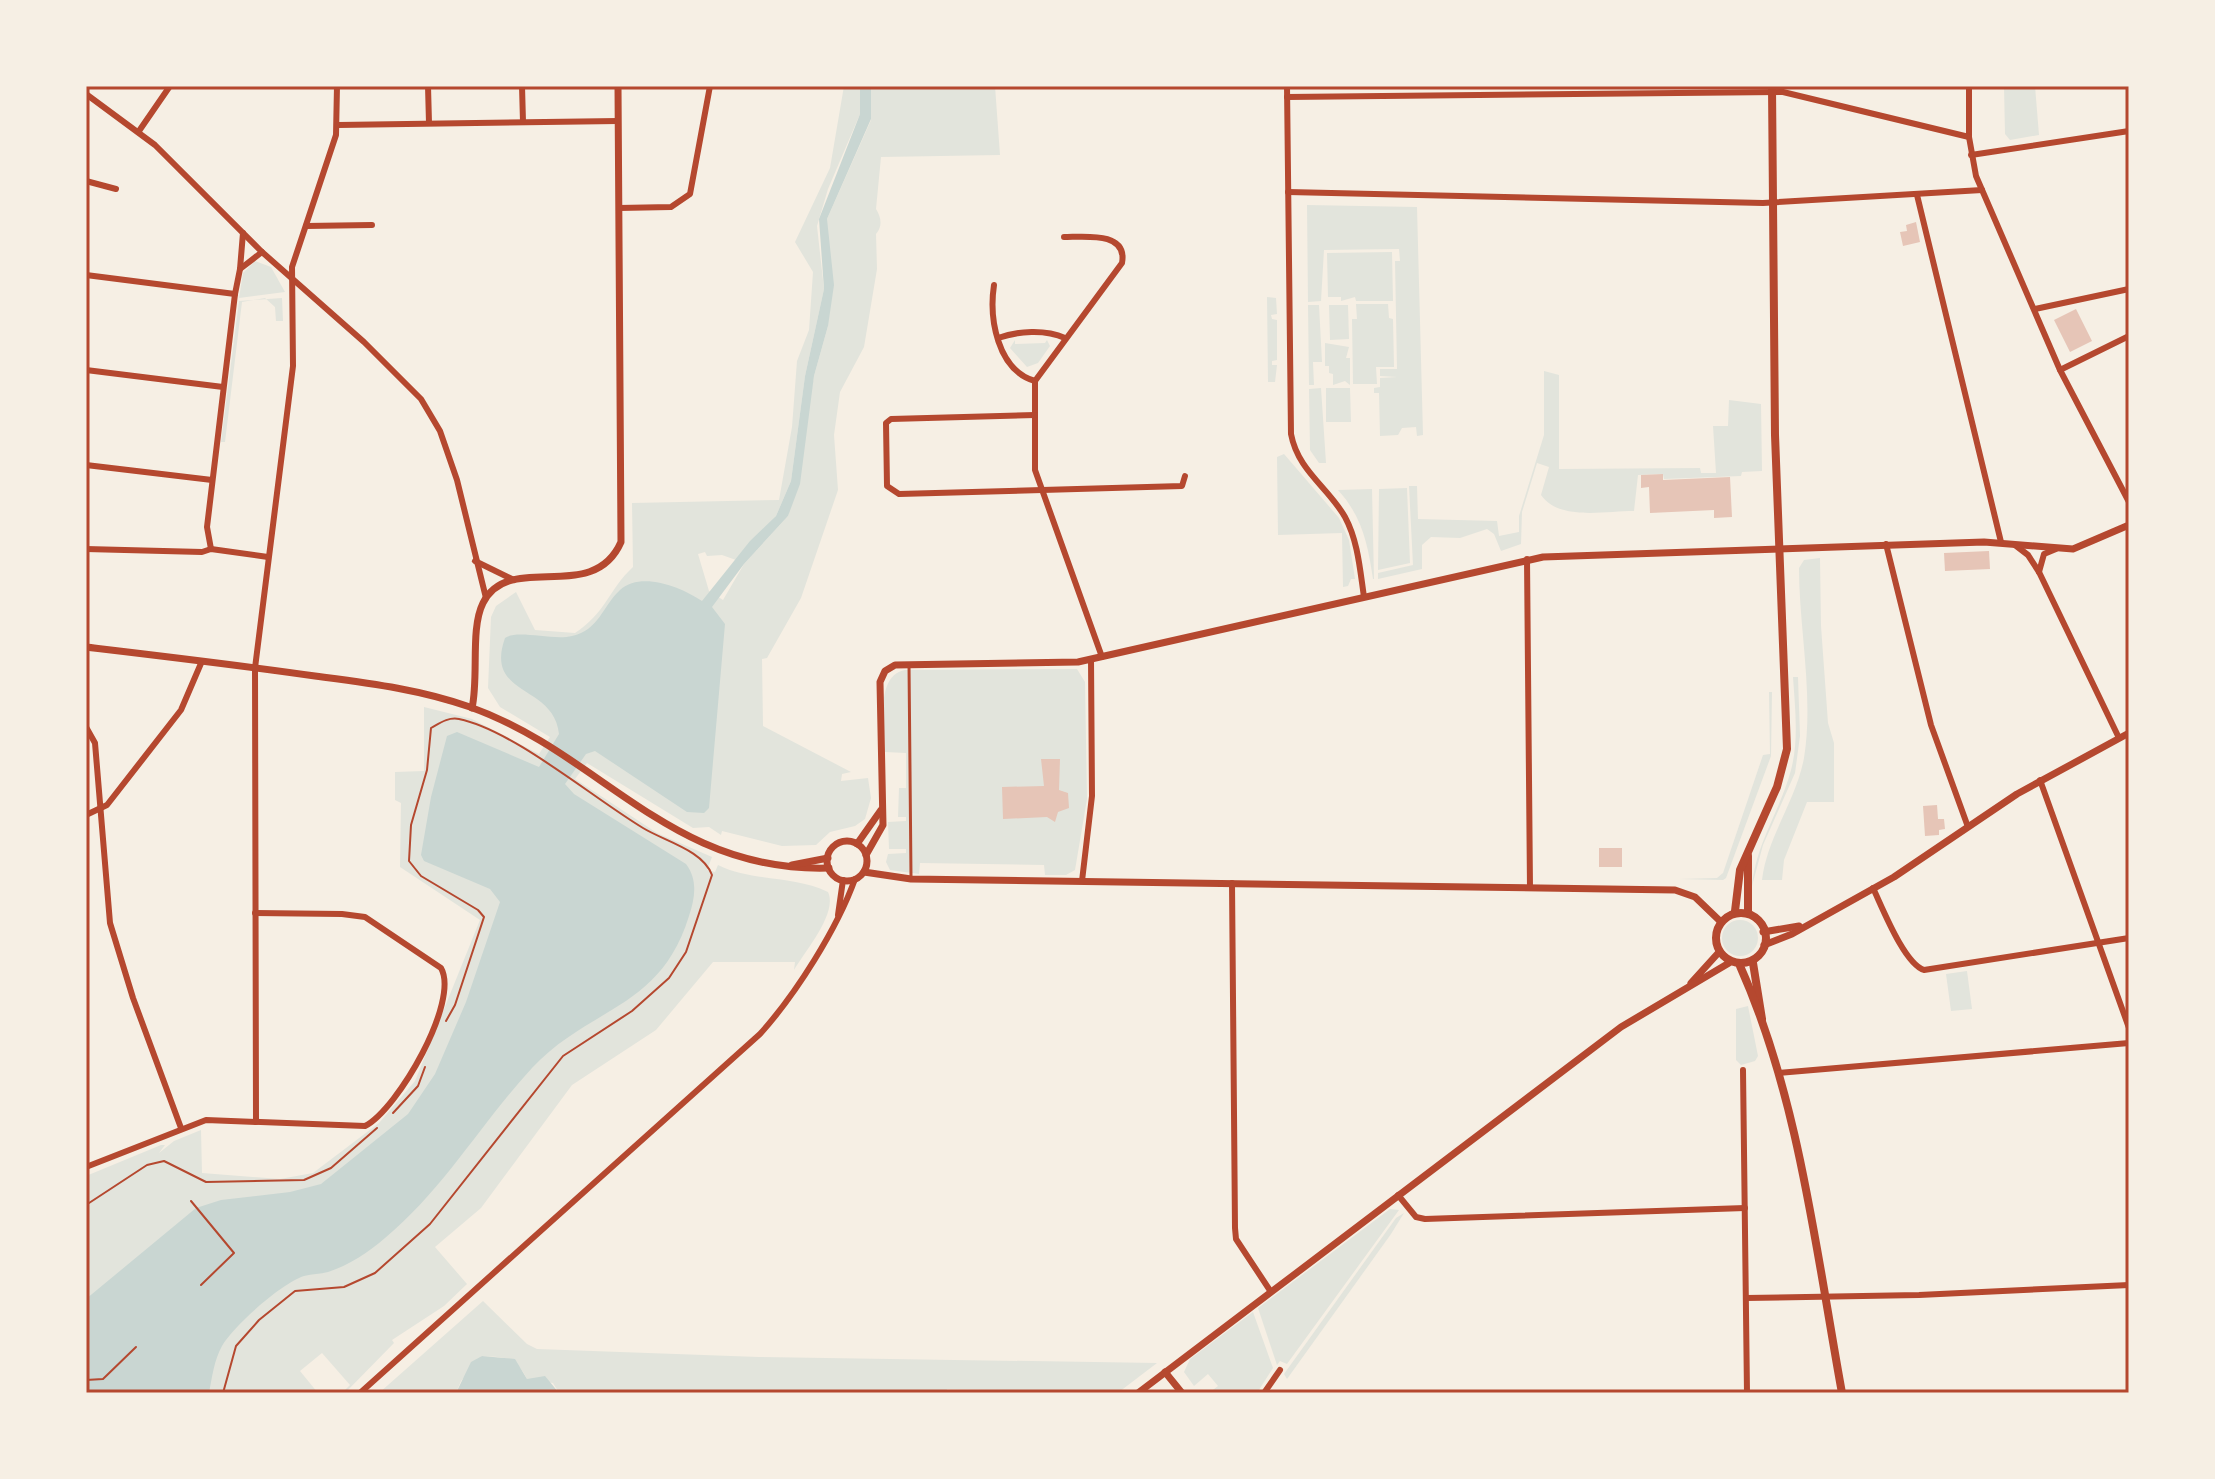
<svg xmlns="http://www.w3.org/2000/svg" width="2215" height="1479" font-family="'Archivo Narrow',sans-serif">
<rect width="100%" height="100%" fill="#f6efe4"/>
<g fill="#e2e4dc">
<path d="M 844,86 L 860,86 L 860,114 L 828,189 L 817,226 L 824,289 L 805,376 L 791,481 L 776,516 L 736,560 L 722,555 L 707,556 L 705,552 L 698,554 L 709,591 L 723,600 L 744,564 L 788,516 L 814,376 L 828,326 L 827,219 L 871,120 L 871,86 L 995,86 L 1000,155 L 881,157 L 876,209 C 881,217 883,226 876,234 L 877,269 L 864,347 L 840,392 L 834,435 L 838,490 L 801,598 L 767,658 L 762,659 L 763,726 L 851,772 L 842,774 L 841,781 L 868,778 L 871,798 L 865,819 L 855,826 L 830,832 L 816,845 L 782,846 L 722,831 L 721,835 L 709,827 L 693,828 L 587,763 L 575,779 L 657,833 L 712,857 L 707,870 L 715,872 L 718,865 C 752,882 793,875 828,892 C 838,913 805,951 794,970 L 795,962 L 713,962 L 656,1030 L 572,1085 L 481,1208 L 435,1247 L 467,1284 L 444,1306 L 392,1340 L 394,1343 L 345,1393 L 342,1393 L 350,1385 L 322,1353 L 300,1371 L 318,1393 L 86,1393 L 86,1176 L 161,1145 L 165,1145 L 159,1153 L 174,1141 L 201,1130 L 202,1173 L 280,1179 L 313,1173 L 379,1123 L 415,1081 L 480,920 L 400,867 L 401,803 L 395,800 L 395,772 L 424,771 L 424,707 L 472,719 L 539,754 L 550,737 L 500,707 L 488,688 L 491,617 L 496,606 L 516,592 L 535,630 L 575,633 C 606,613 609,589 633,567 L 632,503 L 779,500 L 792,427 L 797,361 L 809,330 L 813,272 L 795,242 L 830,168 Z"/>
<polygon points="2004,86 2035,86 2039,135 2010,140 2005,134"/>
<polygon points="1307,205 1417,207 1423,435 1417,436 1416,427 1402,428 1398,435 1380,436 1379,393 1374,393 1374,388 1380,387 1380,378 1397,377 1380,376 1380,369 1397,369 1395,261 1400,261 1399,249 1324,250 1321,301 1308,302"/>
<polygon points="1392,252 1393,301 1356,301 1355,297 1341,301 1341,297 1328,297 1327,253"/>
<polygon points="255,261 271,267 285,292 239,298 243,273"/>
<polygon points="1267,297 1276,298 1277,314 1271,315 1272,319 1277,320 1277,360 1272,361 1272,365 1277,365 1275,382 1268,382"/>
<polygon points="265,298 242,302 225,442 221,442 239,301 282,298 283,321 276,321 275,307"/>
<polygon points="1356,304 1388,304 1389,318 1393,319 1394,367 1376,367 1377,384 1353,384 1352,319 1357,319"/>
<polygon points="1308,305 1319,305 1322,362 1313,362 1314,385 1309,385"/>
<polygon points="1329,305 1348,305 1349,339 1330,340"/>
<polygon points="1015,340 1015,344 1045,343 1047,340 1050,346 1038,363 1027,367 1010,348"/>
<polygon points="1325,343 1349,347 1346,358 1350,358 1350,385 1345,381 1333,385 1333,374 1329,373 1329,366 1325,366"/>
<path d="M 1544,371 L 1559,375 L 1559,469 L 1700,468 L 1701,473 L 1716,473 L 1713,426 L 1728,426 L 1729,400 L 1761,404 L 1762,471 L 1742,472 L 1741,476 L 1664,479 L 1663,474 L 1638,475 L 1634,511 C 1604,511 1559,521 1541,495 L 1549,467 L 1537,463 L 1522,512 L 1521,544 L 1501,551 L 1494,534 L 1487,529 L 1460,538 L 1431,537 L 1422,545 L 1422,569 L 1378,579 L 1378,573 L 1413,565 L 1409,486 L 1417,486 L 1418,519 L 1497,521 L 1499,536 L 1519,532 L 1519,516 L 1544,435 Z"/>
<polygon points="1321,388 1326,463 1319,463 1310,450 1309,389"/>
<polygon points="1326,388 1350,388 1351,422 1326,422"/>
<polygon points="1284,454 1339,518 1349,540 1355,579 1351,579 1348,586 1343,587 1342,533 1278,535 1277,457"/>
<polygon points="1407,488 1410,563 1378,570 1379,489"/>
<path d="M 1372,489 L 1374,579 L 1373,579 C 1368,545 1362,516 1338,490 Z"/>
<path d="M 1820,558 L 1821,626 L 1828,723 L 1834,743 L 1834,802 L 1807,802 L 1784,860 L 1782,880 L 1762,880 C 1767,837 1796,801 1804,758 C 1814,697 1799,629 1799,568 L 1804,560 Z"/>
<path d="M 1077,669 L 1085,682 L 1087,799 L 1075,870 L 1066,875 L 1045,875 L 1044,865 L 920,863 L 919,874 L 890,870 L 886,862 L 888,854 L 906,853 L 906,849 L 889,849 L 888,822 L 906,821 L 906,817 L 898,817 L 899,788 L 906,788 L 906,753 L 885,752 C 885,728 874,676 905,670 Z"/>
<path d="M 1793,677 L 1798,677 L 1800,736 L 1795,773 L 1763,845 L 1752,886 C 1756,843 1780,811 1791,770 C 1799,740 1795,707 1793,677 Z"/>
<polygon points="1769,692 1772,692 1771,756 1726,878 1723,880 1679,879 1717,878 1723,873 1763,755 1770,754"/>
<circle cx="1740" cy="938" r="18"/>
<polygon points="1967,971 1972,1009 1951,1011 1946,974"/>
<polygon points="1748,1006 1758,1056 1755,1061 1741,1065 1736,1060 1736,1009"/>
<polygon points="1390,1209 1399,1210 1287,1364 1280,1361 1277,1365 1258,1308"/>
<polygon points="1404,1213 1391,1234 1287,1379 1284,1374 1396,1218"/>
<path d="M 483,1301 L 527,1344 L 537,1349 L 759,1357 L 1157,1363 L 1119,1392 L 947,1389 L 946,1393 L 559,1393 L 553,1383 L 527,1379 C 516,1357 506,1357 482,1356 L 461,1381 L 456,1393 L 379,1393 Z"/>
<polygon points="1253,1312 1273,1368 1257,1393 1209,1393 1218,1386 1208,1374 1194,1386 1184,1372 1190,1359"/>
</g>
<g fill="#c9d6d2">
<path d="M 860,86 L 871,86 L 871,119 L 827,219 L 834,285 L 828,326 L 814,376 L 800,484 L 788,516 L 744,564 L 712,607 L 725,624 L 709,808 L 704,813 L 687,812 L 595,751 L 586,754 L 565,784 L 574,794 L 686,864 C 698,880 695,898 689,916 C 660,1010 590,1006 532,1068 C 481,1123 444,1189 385,1238 C 370,1251 348,1266 328,1272 C 320,1274 312,1274 304,1276 C 282,1283 233,1326 222,1346 C 214,1360 212,1378 209,1393 L 86,1393 L 86,1299 L 196,1208 L 221,1200 L 290,1192 L 321,1184 L 408,1114 L 435,1074 L 466,1002 L 500,902 L 490,889 L 424,861 L 421,855 L 431,797 L 447,736 L 457,732 L 539,767 L 559,734 C 554,684 484,697 505,638 C 517,629 553,641 572,636 C 599,630 602,607 620,590 C 641,571 681,587 702,601 L 750,541 L 776,516 L 791,481 L 805,376 L 824,289 L 819,219 L 860,114 Z"/>
<polygon points="482,1356 515,1359 527,1379 545,1376 559,1393 456,1393 471,1362"/>
</g>
<g fill="#e6c5b7">
<polygon points="1916,222 1920,242 1903,246 1900,232 1907,231 1906,225"/>
<polygon points="2076,309 2092,341 2070,352 2054,320"/>
<polygon points="1663,474 1663,480 1730,477 1732,517 1714,518 1714,510 1650,513 1649,487 1641,488 1641,475"/>
<polygon points="1989,551 1990,569 1945,571 1944,553"/>
<polygon points="1041,759 1060,759 1059,790 1068,793 1069,808 1058,812 1055,822 1047,817 1003,819 1002,787 1044,786"/>
<polygon points="1937,805 1938,819 1944,819 1945,829 1939,830 1939,835 1925,836 1923,806"/>
<rect x="1599" y="848" width="23" height="19"/>
</g>
<g fill="none" stroke-linecap="round" stroke-linejoin="round">
<g stroke="#b5482f" stroke-width="2">
<polyline points="393,1113 418,1086 425,1067"/>
<polyline points="191,1201 234,1253 201,1285"/>
<polyline points="86,1205 147,1165 164,1161 206,1182 304,1180 331,1168 377,1128"/>
<polyline points="86,1380 103,1379 136,1347"/>
<path d="M 223,1393 L 236,1346 L 259,1320 L 295,1291 L 344,1287 L 375,1273 L 430,1224 L 563,1056 L 632,1011 L 669,978 L 686,952 L 712,875 C 703,850 664,841 643,828 C 593,798 513,730 459,719 C 448,717 440,723 431,728 L 427,770 L 411,825 L 409,861 L 421,876 L 478,910 L 484,917 L 455,1005 L 446,1021"/>
</g>
<polyline stroke="#b5482f" stroke-width="3" points="909,664 911,876"/>
<g stroke="#b5482f" stroke-width="6">
<polyline points="428,86 429,123"/>
<polyline points="522,86 523,122"/>
<path d="M 1287,86 L 1291,434 C 1298,471 1328,487 1345,517 C 1358,541 1360,570 1364,597"/>
<polyline points="1969,86 1969,137 1976,176 2060,370 2129,502"/>
<polyline points="86,94 155,145 262,252 364,342 421,399 440,431 457,480 486,598"/>
<polyline points="1287,97 1783,92 1969,137"/>
<polyline points="338,125 618,121"/>
<polyline points="139,131 170,86"/>
<polyline points="1971,155 2129,131"/>
<polyline points="86,181 116,189"/>
<polyline points="1288,192 1763,203 1982,190"/>
<polyline points="1917,195 2001,542"/>
<polyline points="619,208 671,207 690,194 710,86"/>
<polyline points="306,226 372,225"/>
<path d="M 1064,237 C 1084,237 1128,231 1122,263 L 1035,381 L 1035,470 L 1102,657"/>
<polyline points="240,269 243,233"/>
<polyline points="86,275 235,294"/>
<path d="M 994,285 C 989,318 997,370 1035,381"/>
<polyline points="2035,309 2129,289"/>
<path d="M 998,338 C 1018,331 1045,329 1065,338"/>
<polyline points="86,370 223,387"/>
<polyline points="2060,370 2129,336"/>
<polyline points="1035,415 891,419 886,423 887,486 899,494 1182,486 1185,476"/>
<polyline points="86,465 212,480"/>
<polyline points="1886,544 1931,725 1968,827"/>
<polyline points="2015,545 2028,555 2039,572 2119,738"/>
<polyline points="86,549 202,552 211,549 268,557"/>
<polyline points="211,549 207,527 235,294 240,269 262,252"/>
<polyline points="1527,559 1530,888"/>
<polyline points="475,561 514,580"/>
<polyline points="2039,572 2044,554 2056,549"/>
<polyline points="86,727 95,743 110,923 133,998 181,1128"/>
<polyline points="2040,780 2129,1028"/>
<polyline points="86,815 107,805 181,710 202,661"/>
<polyline points="1082,881 1092,796 1091,659"/>
<polyline points="1232,883 1235,1228 1236,1239 1271,1292"/>
<path d="M 1873,888 C 1883,909 1904,963 1924,970 L 2129,938"/>
<polyline points="838,915 843,880"/>
<polyline points="1743,1070 1747,1393"/>
<polyline points="1778,1073 2129,1043"/>
<polyline points="256,1122 255,668 293,366 292,267 336,135 337,86"/>
<path d="M 86,1167 L 206,1120 L 365,1126 C 398,1109 460,1001 441,968 L 365,917 L 342,914 L 255,913"/>
<polyline points="1398,1195 1416,1217 1425,1219 1745,1208"/>
<polyline points="1746,1298 1919,1295 2129,1285"/>
<path d="M 360,1393 L 760,1034 C 796,994 837,929 855,879"/>
<polyline points="1264,1393 1280,1370"/>
</g>
<g stroke="#b5482f" stroke-width="7">
<path d="M 86,647 C 162,656 239,665 315,676 C 368,683 419,689 470,707 C 602,754 670,873 829,868"/>
<path d="M 472,708 C 479,677 470,629 483,603 C 509,550 593,606 621,542 L 618,86"/>
<circle cx="847" cy="861" r="20"/>
<polyline points="857,844 881,810"/>
<polyline points="866,855 883,825 880,682 885,671 895,665 1078,662 1543,557 1984,542 2073,549 2129,525"/>
<polyline points="792,865 828,858"/>
<polyline points="864,872 911,879 1675,890 1695,897 1721,922"/>
<polyline points="1763,932 1799,926"/>
<polyline points="1764,945 1792,934 1894,877 2017,794 2129,733"/>
<polyline points="1691,983 1720,951"/>
<polyline points="1165,1372 1182,1393"/>
<polyline points="1138,1393 1621,1027 1729,963"/>
</g>
<g stroke="#b5482f" stroke-width="8">
<polyline points="1748,856 1748,912"/>
<polyline points="1735,911 1740,870 1777,787 1787,749 1775,435 1772,86"/>
<circle cx="1741" cy="938" r="25"/>
<polyline points="1753,963 1762,1019"/>
<path d="M 1740,966 C 1799,1098 1816,1251 1842,1393"/>
</g>
</g>
<rect width="2215" height="1479" fill="none" stroke="#f6efe4" stroke-width="176"/>
<rect x="88" y="88" width="2039" height="1303" fill="none" stroke="#b5482f" stroke-width="3"/>
</svg>
